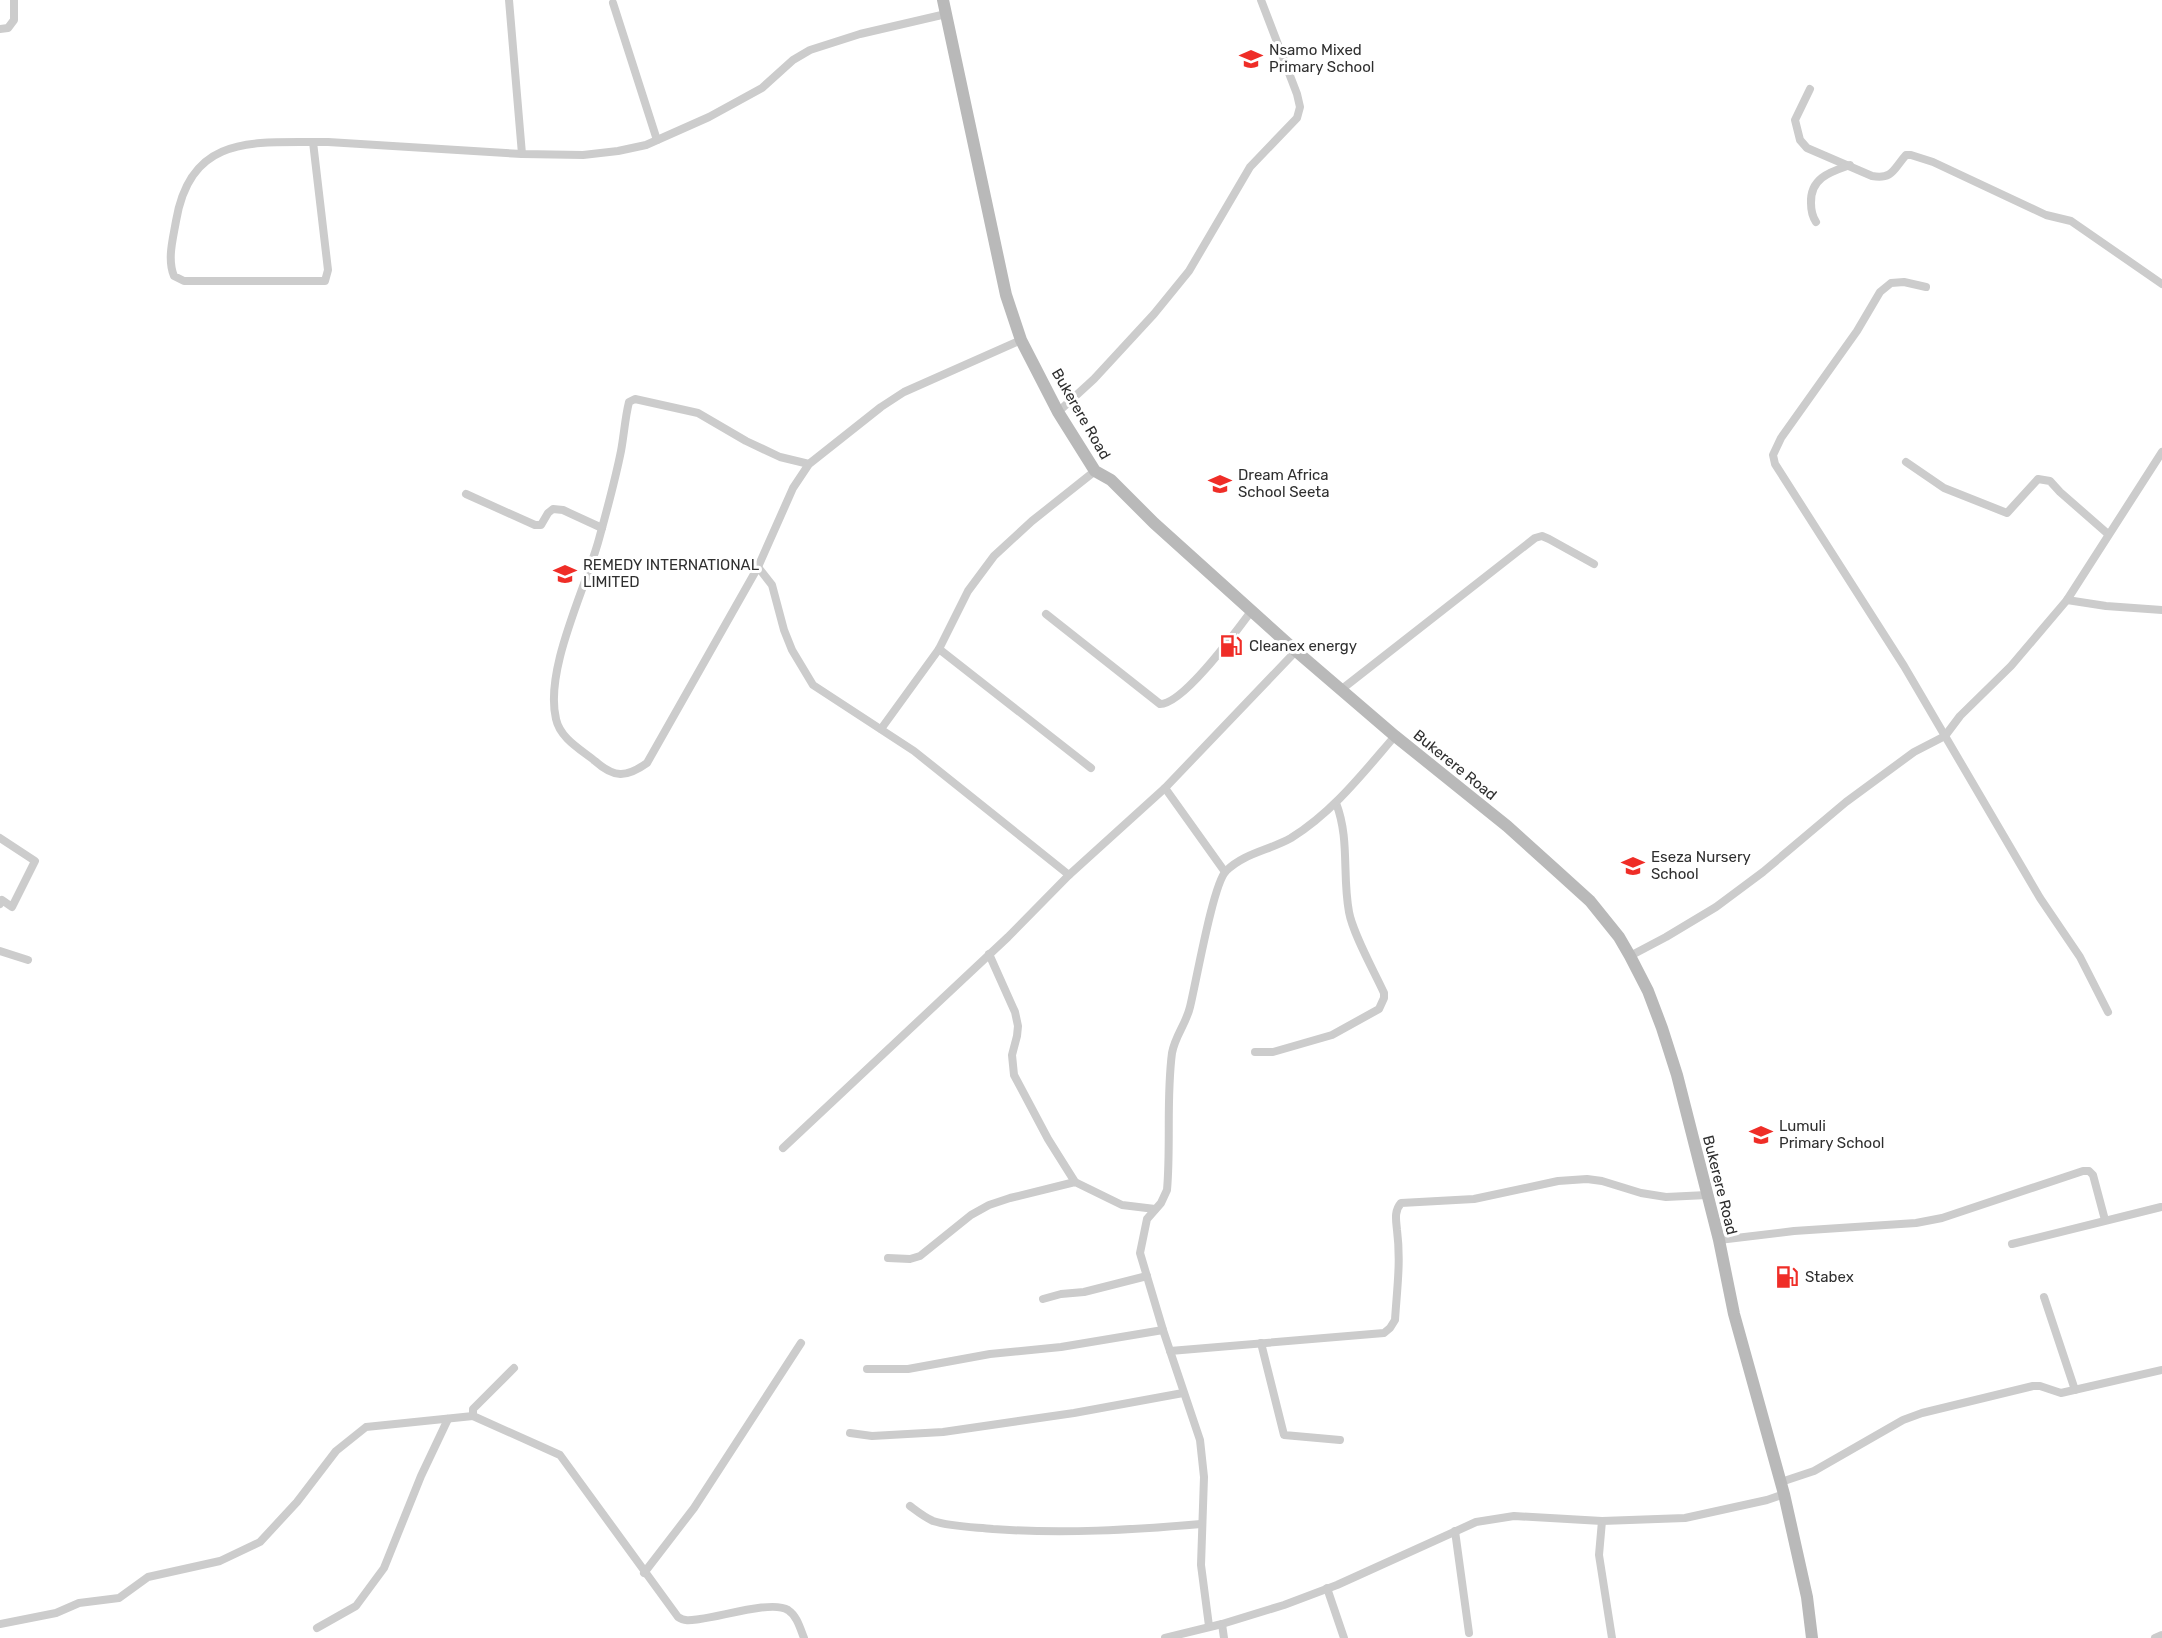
<svg xmlns="http://www.w3.org/2000/svg" width="2162" height="1638" font-family="Rubik,sans-serif">
<rect width="100%" height="100%" fill="#fff"/>
<g fill="none" stroke-linecap="round" stroke-linejoin="round">
<g stroke="#ccc" stroke-width="8">
<polyline points="509,0 522,154"/>
<polyline points="613,3 657,140"/>
<polyline points="0,29 8,28 14,20 14,0"/>
<path d="M 1810,89 L 1795,120 L 1800,140 L 1807,148 L 1872,176 C 1893,180 1894,168 1906,155 L 1911,155 L 1933,162 L 2046,215 L 2071,221 L 2162,284"/>
<path d="M 313,142 L 328,270 L 325,281 L 184,281 L 174,276 C 167,259 173,239 176,221 C 191,132 256,143 328,142 L 522,154 L 583,155 L 618,151 L 646,145 L 709,117 L 762,88 L 793,60 L 810,50 L 860,34 L 946,14"/>
<path d="M 1816,222 C 1812,216 1811,210 1811,203 C 1810,178 1830,172 1850,165"/>
<polyline points="1926,287 1904,282 1891,283 1880,292 1857,331 1781,438 1773,455 1775,464 1904,666 2040,898 2080,957 2108,1012"/>
<polyline points="1058,412 1094,379 1154,314 1189,271 1250,167 1297,118 1300,107 1297,94 1261,0"/>
<polyline points="1906,462 1944,488 2007,513 2038,479 2050,481 2060,492 2108,534"/>
<path d="M 809,464 L 780,457 L 746,441 L 698,413 L 635,399 L 629,402 C 625,418 624,435 621,451 C 615,481 607,510 599,539 C 586,588 544,669 556,719 C 560,738 580,749 595,761 C 614,778 626,778 647,763 L 758,567 L 793,488 L 809,464 L 881,407 L 904,392 L 1021,340"/>
<polyline points="466,494 535,525 541,525 548,513 553,509 563,510 602,528"/>
<polyline points="758,567 772,585 784,630 792,650 813,685 914,751 1069,875"/>
<polyline points="2067,600 2106,606 2162,610"/>
<path d="M 1046,614 L 1160,704 C 1184,704 1237,630 1252,610"/>
<polyline points="939,649 1091,768"/>
<polyline points="1342,689 1535,538 1542,536 1549,539 1594,564"/>
<polyline points="881,729 939,649 968,591 994,556 1032,521 1095,471"/>
<polyline points="1165,788 1225,872"/>
<polyline points="0,838 35,861 12,907 2,900 0,904"/>
<polyline points="0,951 28,960"/>
<polyline points="989,954 1015,1012 1018,1026 1017,1036 1012,1055 1014,1075 1048,1139 1075,1182"/>
<polyline points="1630,956 1666,937 1716,907 1763,872 1846,802 1914,752 1945,736 1960,716 2011,666 2067,600 2162,452"/>
<path d="M 1255,1052 L 1273,1052 L 1332,1035 L 1379,1009 L 1384,998 L 1384,993 C 1374,971 1353,934 1349,912 C 1342,875 1350,839 1336,803"/>
<polyline points="783,1148 1008,937 1069,875 1165,788 1296,651"/>
<polyline points="1719,1240 1794,1231 1916,1223 1942,1218 2083,1171 2089,1171 2093,1175 2105,1220"/>
<polyline points="2012,1244 2161,1207"/>
<polyline points="888,1258 910,1259 920,1256 971,1215 989,1205 1010,1198 1075,1182 1122,1205 1155,1209"/>
<polyline points="2044,1297 2075,1390"/>
<polyline points="1043,1299 1061,1294 1084,1292 1147,1276"/>
<polyline points="1261,1343 1284,1435 1340,1440"/>
<path d="M 1170,1351 L 1384,1333 L 1390,1328 L 1395,1320 C 1397,1288 1401,1262 1397,1230 C 1396,1220 1394,1211 1401,1203 L 1474,1199 L 1558,1181 L 1587,1179 L 1602,1181 L 1641,1193 L 1666,1197 L 1707,1195"/>
<path d="M 514,1368 L 473,1409 L 473,1416 L 560,1455 L 678,1617 C 685,1622 692,1620 700,1619 C 721,1617 772,1600 788,1610 C 797,1616 800,1628 804,1638"/>
<polyline points="867,1369 908,1369 990,1354 1061,1347 1163,1330"/>
<polyline points="850,1433 872,1436 943,1432 1074,1413 1183,1393"/>
<polyline points="1781,1482 1814,1471 1903,1420 1922,1413 2033,1386 2040,1386 2061,1393 2162,1370"/>
<path d="M 910,1506 C 918,1512 924,1517 933,1521 C 952,1527 973,1527 993,1529 C 1063,1534 1131,1530 1201,1524"/>
<polyline points="1602,1521 1599,1555 1612,1638"/>
<polyline points="1455,1531 1469,1633"/>
<polyline points="644,1573 694,1508 801,1343"/>
<polyline points="1327,1588 1344,1638"/>
<polyline points="0,1624 56,1613 79,1603 119,1598 148,1577 220,1561 260,1542 297,1502 336,1451 366,1427 473,1416"/>
<polyline points="1222,1624 1224,1638"/>
<path d="M 1209,1626 L 1201,1565 L 1204,1477 L 1200,1440 L 1163,1330 L 1140,1253 L 1147,1219 L 1161,1203 L 1167,1190 C 1171,1145 1166,1099 1172,1053 C 1175,1036 1186,1024 1190,1007 C 1196,983 1213,884 1226,871 C 1244,853 1270,850 1291,838 C 1333,812 1363,773 1395,736"/>
<polyline points="317,1628 356,1606 384,1568 421,1476 448,1419"/>
<polyline points="1165,1638 1222,1624 1284,1605 1337,1585 1476,1522 1514,1516 1602,1521 1685,1518 1767,1500 1784,1494"/>
<polyline points="2155,1638 2162,1635"/>
</g>
<polyline stroke="#b9b9b9" stroke-width="12" points="943,0 1006,295 1021,340 1058,412 1095,471 1111,480 1154,523 1296,651 1395,736 1507,826 1558,872 1590,901 1619,937 1630,956 1648,991 1662,1028 1677,1075 1719,1240 1734,1314 1784,1494 1807,1597 1812,1638"/>
</g>
<defs>
<g id="school-bare" transform="scale(1.8)"><path d="M0-5L7-2L0 1L-7-2ZM-4 1L0 2.5L4 1V4Q0 6-4 4Z" fill="#ef2d27" stroke="#fff" stroke-width="2.5" paint-order="stroke"/></g>
<g id="fuel-bare" transform="scale(1.8)"><path d="M-5.5-6h7V0h2V4h1.3V-2.5L3-4.5l.8-.8L6-3V5H2.5V1h-1V6h-7ZM-4.2-4.7v3.2H.2V-4.7Z" fill="#ef2d27" stroke="#fff" stroke-width="2.5" paint-order="stroke"/></g>
</defs>
<g fill-rule="evenodd">
<use href="#school-bare" x="1251" y="59"/>
<use href="#school-bare" x="1220" y="484"/>
<use href="#school-bare" x="565" y="574"/>
<use href="#fuel-bare" x="1231" y="646"/>
<use href="#school-bare" x="1633" y="866"/>
<use href="#school-bare" x="1761" y="1135"/>
<use href="#fuel-bare" x="1787" y="1277"/>
</g>
<g text-anchor="middle" stroke-width="6" stroke-linejoin="round" paint-order="stroke">
<g font-size="15" fill="#2f2f2f" stroke="#fff" text-anchor="start">
<text x="1269" y="55">Nsamo Mixed<tspan x="1269" dy="17">Primary School</tspan></text>
<text x="1238" y="480">Dream Africa<tspan x="1238" dy="17">School Seeta</tspan></text>
<text x="583" y="570">REMEDY INTERNATIONAL<tspan x="583" dy="17">LIMITED</tspan></text>
<text x="1249" y="651">Cleanex energy</text>
<text x="1651" y="862">Eseza Nursery<tspan x="1651" dy="17">School</tspan></text>
<text x="1779" y="1131">Lumuli<tspan x="1779" dy="17">Primary School</tspan></text>
<text x="1805" y="1282">Stabex</text>
</g>
<g font-size="15" fill="#2f2f2f" stroke="#fff">
<text transform="translate(1081 414) rotate(60)" y="5">Bukerere Road</text>
<text transform="translate(1455 765) rotate(39)" y="5">Bukerere Road</text>
<text transform="translate(1720 1185) rotate(76)" y="5">Bukerere Road</text>
</g>
</g>
</svg>
